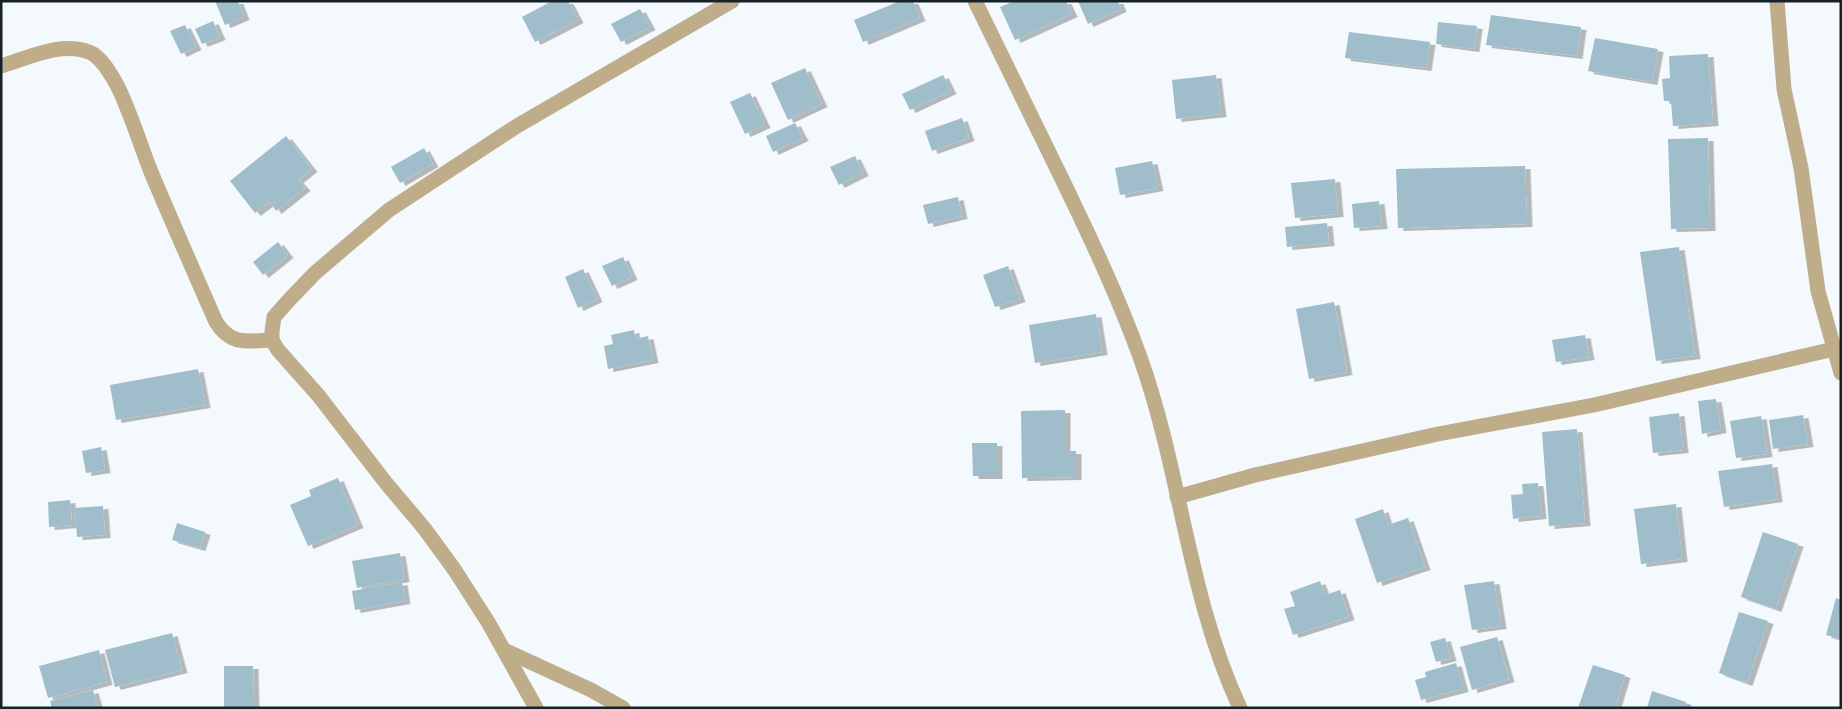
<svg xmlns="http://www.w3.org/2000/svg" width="1842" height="709" font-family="'PT Sans Narrow',sans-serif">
<defs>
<filter id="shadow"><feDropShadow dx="5.5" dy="3" stdDeviation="0" flood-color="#0004"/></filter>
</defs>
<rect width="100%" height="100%" fill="#f3f9fc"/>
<g fill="#9fbdcb" filter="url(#shadow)">
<polygon points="215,1 238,1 244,17 225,25"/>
<polygon points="552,1 568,1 578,20 535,42 522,17"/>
<polygon points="900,1 913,1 920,18 863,42 854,20"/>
<polygon points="1014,1 1066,1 1072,14 1015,40 1000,7"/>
<polygon points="1078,1 1118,1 1121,9 1088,24"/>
<polygon points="640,9 650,27 621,42 611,24"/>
<polygon points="1491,15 1581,27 1577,56 1486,45"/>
<polygon points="213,21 220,37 202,44 195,29"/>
<polygon points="1438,22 1477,26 1474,49 1436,44"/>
<polygon points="185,25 196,47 181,54 170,31"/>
<polygon points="1349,32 1430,42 1426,68 1345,58"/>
<polygon points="1595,38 1658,49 1652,82 1588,71"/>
<polygon points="1708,54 1713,123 1673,126 1671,101 1664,101 1662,79 1670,78 1669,56"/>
<polygon points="805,68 822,104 788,120 771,83"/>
<polygon points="943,75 951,91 910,110 902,94"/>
<polygon points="1216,75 1221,114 1176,119 1172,80"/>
<polygon points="750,93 765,125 745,134 730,102"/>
<polygon points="962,118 969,138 932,151 925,131"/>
<polygon points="795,123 803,138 773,152 766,136"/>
<polygon points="286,136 312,169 298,180 305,188 276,211 270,202 255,213 230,181"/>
<polygon points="1708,138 1710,228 1671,229 1668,139"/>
<polygon points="424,148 433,164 400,183 391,167"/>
<polygon points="855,156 863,173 839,185 830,167"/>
<polygon points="1152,161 1158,188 1120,195 1115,168"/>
<polygon points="1525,166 1527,224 1398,228 1396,169"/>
<polygon points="1335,179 1338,214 1295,218 1291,183"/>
<polygon points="958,197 962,216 928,224 923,205"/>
<polygon points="1379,201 1382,226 1354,228 1352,204"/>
<polygon points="1327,223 1329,243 1287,247 1285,227"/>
<polygon points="278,242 288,255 263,275 253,262"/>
<polygon points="1679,247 1695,356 1656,361 1640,252"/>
<polygon points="623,257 632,277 612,286 602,266"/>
<polygon points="1008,266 1020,299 995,307 983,275"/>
<polygon points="583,269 597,299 578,308 565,277"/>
<polygon points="1334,302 1347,372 1309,379 1296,309"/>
<polygon points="1096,314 1102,352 1035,363 1029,325"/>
<polygon points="634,330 635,339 648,336 653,360 608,369 604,346 613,344 611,335"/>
<polygon points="1585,335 1589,357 1556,362 1552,340"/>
<polygon points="198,369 205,405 116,420 110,385"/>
<polygon points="1716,399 1721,430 1702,434 1698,401"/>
<polygon points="1065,410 1065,451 1076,451 1076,477 1022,478 1021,411"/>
<polygon points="1679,413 1683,450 1653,453 1649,417"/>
<polygon points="1803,415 1808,444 1773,449 1769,420"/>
<polygon points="1761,416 1767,454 1736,458 1730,421"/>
<polygon points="1577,429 1585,523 1549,526 1542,432"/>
<polygon points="972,443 997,443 997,476 973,476"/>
<polygon points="101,447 105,470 86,473 82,451"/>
<polygon points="1772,464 1777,499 1724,507 1718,471"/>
<polygon points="338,478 358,525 308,546 290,505 311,496 309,490"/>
<polygon points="1538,483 1541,516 1513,519 1511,495 1523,494 1522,484"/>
<polygon points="70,500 72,525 49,527 48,502"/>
<polygon points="1676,504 1682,559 1641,564 1634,509"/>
<polygon points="103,506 105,535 77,537 75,508"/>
<polygon points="1383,509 1388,525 1408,518 1425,567 1377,583 1355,519"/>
<polygon points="177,523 205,532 200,548 172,540"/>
<polygon points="1763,532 1798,544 1776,609 1741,597"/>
<polygon points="400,553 404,579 357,588 352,561"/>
<polygon points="1320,581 1325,595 1340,590 1349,617 1293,635 1284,609 1295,606 1290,592"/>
<polygon points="1494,581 1501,626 1472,630 1464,585"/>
<polygon points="402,582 405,601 355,610 352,591"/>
<polygon points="1836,598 1841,600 1841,639 1826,635"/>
<polygon points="1739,612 1768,621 1747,683 1719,673"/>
<polygon points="172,633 182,670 115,687 105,650"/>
<polygon points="1497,637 1509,679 1472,690 1460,647"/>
<polygon points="1445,638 1451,658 1436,662 1430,642"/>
<polygon points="99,650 107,682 48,698 39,666"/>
<polygon points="1456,663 1463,689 1421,700 1415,680 1426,677 1425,672"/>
<polygon points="1593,665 1625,675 1615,708 1578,708"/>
<polygon points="224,666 253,666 254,708 224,708"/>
<polygon points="93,690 98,708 52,708 50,701"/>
<polygon points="1652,691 1686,702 1684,708 1647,708"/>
</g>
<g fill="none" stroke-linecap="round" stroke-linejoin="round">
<g stroke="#bfad8a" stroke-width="15">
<path d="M 975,1 C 1004,60 1033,120 1062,179 C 1090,237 1118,296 1140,357 C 1181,471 1188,597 1240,708"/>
<polyline points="1777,1 1784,89 1801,168 1818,291 1841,373"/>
<path d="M 1,66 C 28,58 61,41 89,52 C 102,57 112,76 118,87 C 131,114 140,144 151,172 C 172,222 194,272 216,322 C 231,346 247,341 272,340"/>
<polyline points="1177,497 1255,475 1438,434 1594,405 1834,349"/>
<polyline points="504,650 591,690 623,708"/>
<polyline points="536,708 488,622 454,569 424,528 386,483 318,395 278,350 272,340 272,331 274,317 290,299 315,273 389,210 517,126 732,1"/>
</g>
</g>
<rect width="1842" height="709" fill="none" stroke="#162227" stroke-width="5"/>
</svg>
